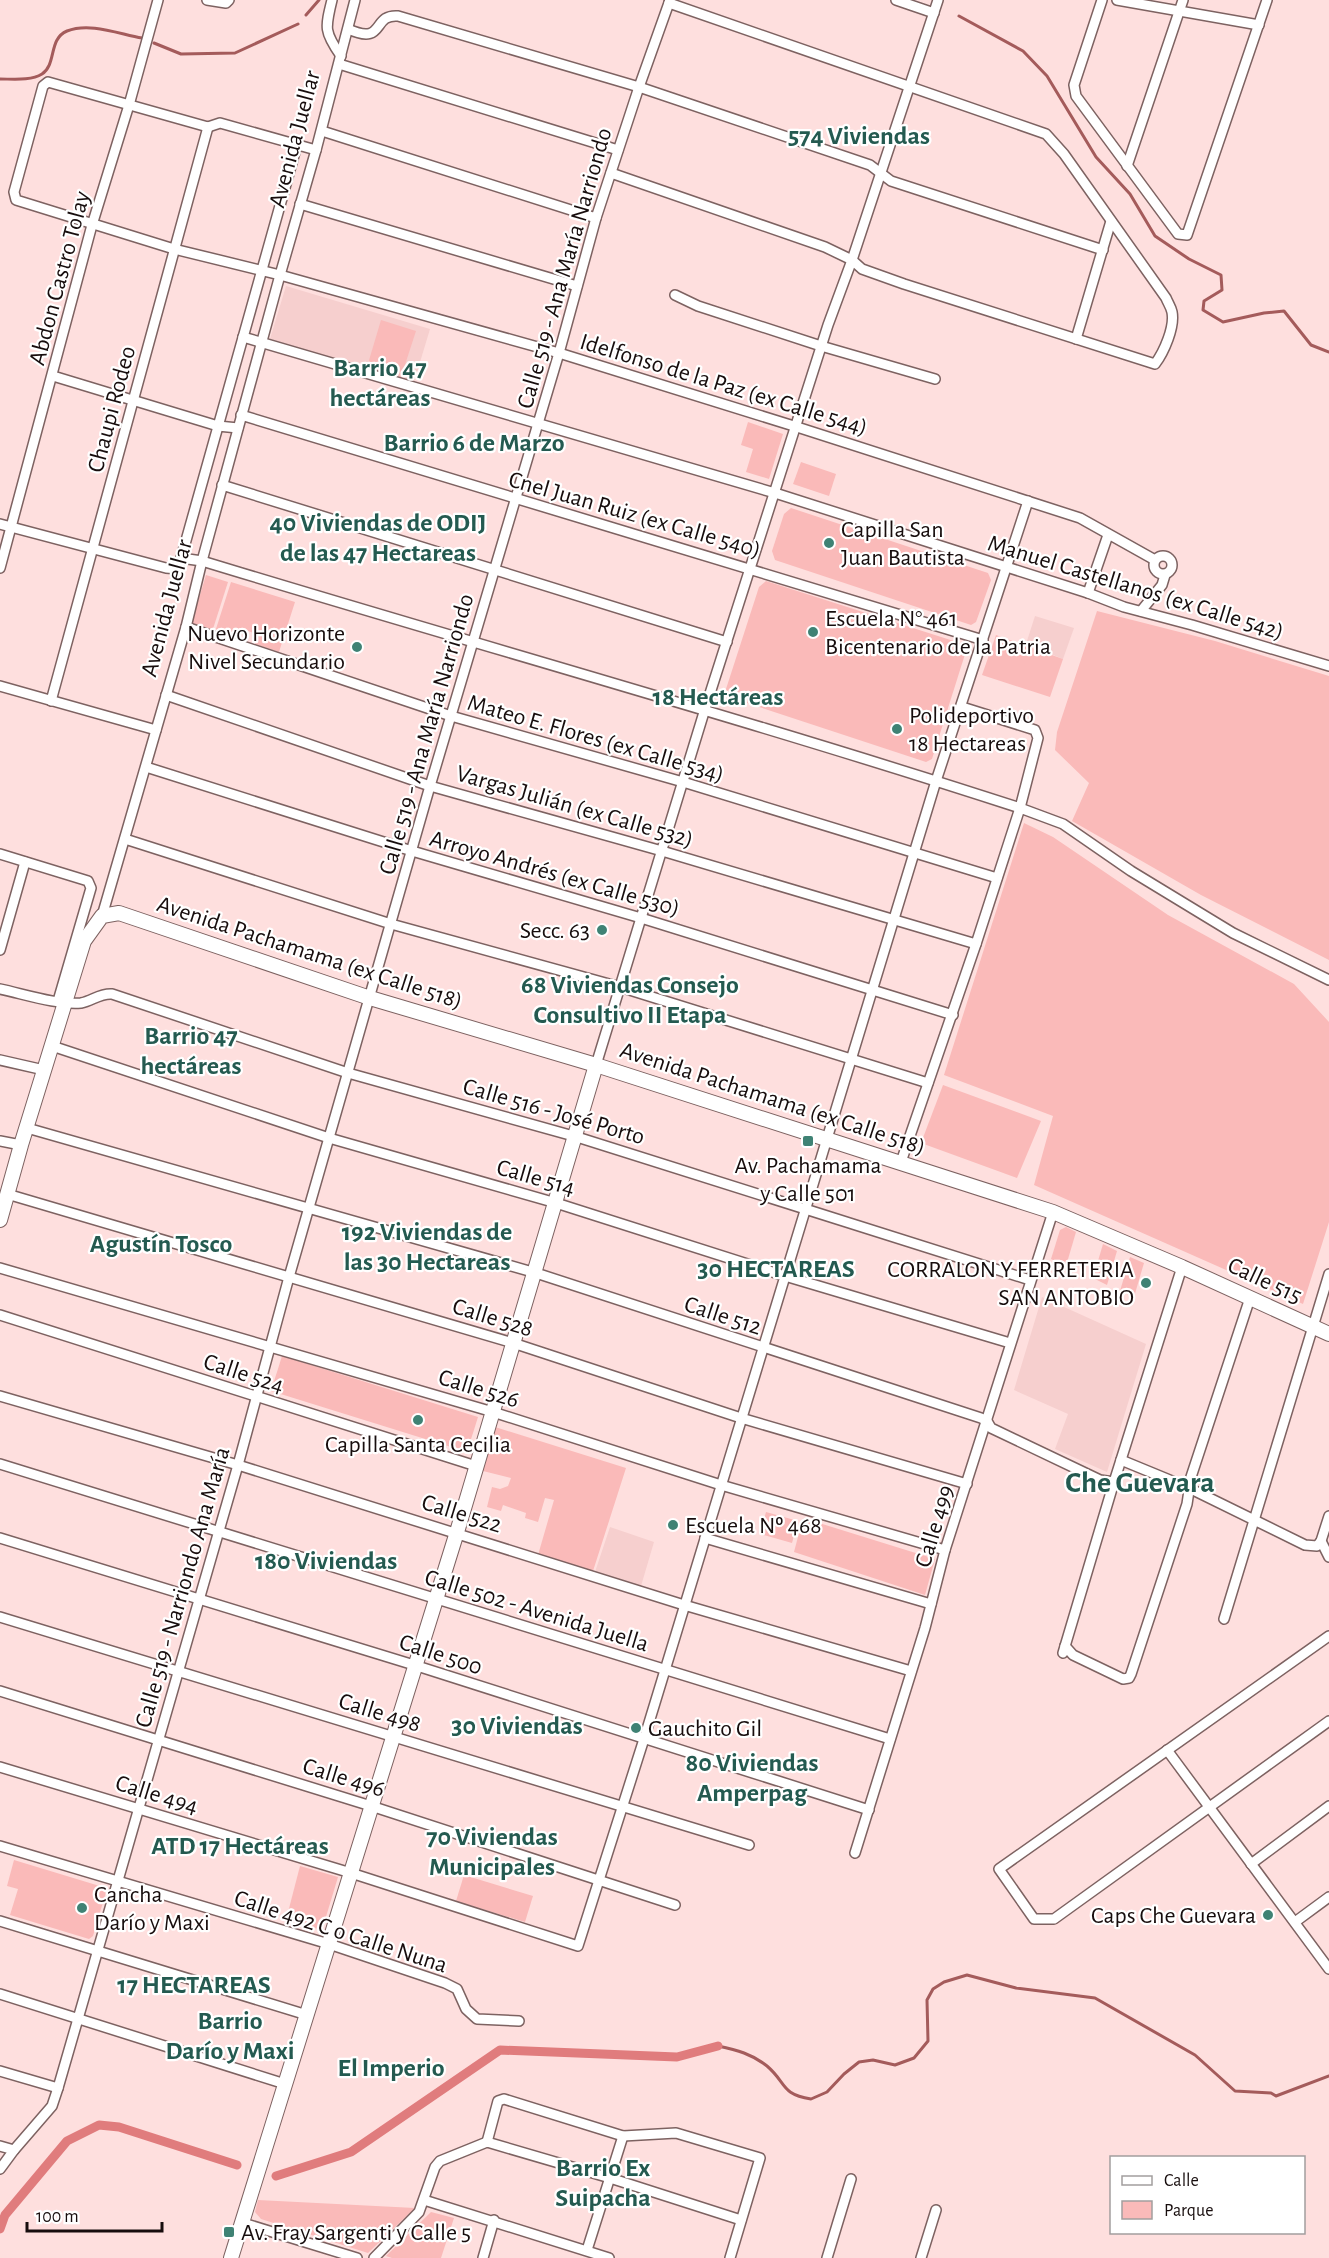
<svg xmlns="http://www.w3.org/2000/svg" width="1329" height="2258" font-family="'Alegreya Sans',sans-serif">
<rect width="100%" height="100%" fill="#fedfde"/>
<g fill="#f6cfce">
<polygon points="286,286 430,329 414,382 270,339"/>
<polygon points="1035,616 1074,628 1063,659 1026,644"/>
<polygon points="1042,1297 1146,1344 1107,1472 1055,1449 1068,1414 1014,1390"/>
<polygon points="610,1527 654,1542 641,1586 595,1572"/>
</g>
<g fill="#fabab9">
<polygon points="381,320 416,331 401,377 367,367"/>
<polygon points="748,422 783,434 769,479 746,472 753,449 741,445"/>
<polygon points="801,462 836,474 829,496 793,484"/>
<polygon points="791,508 988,573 991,580 976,622 971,625 775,560 772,551 784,514"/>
<polygon points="206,575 228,582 212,632 191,625"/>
<polygon points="766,581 963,644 966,651 932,759 926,762 729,697 726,689 759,587"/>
<polygon points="231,582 295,602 279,652 255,644 257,634 239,628 236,639 215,632"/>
<polygon points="1097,611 1215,641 1329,676 1329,960 1201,895 1072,821 1089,783 1055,750 1057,732"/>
<polygon points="996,635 1063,659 1050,697 982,675"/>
<polygon points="1024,823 1053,837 1168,915 1294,984 1329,1022 1329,1222 1303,1304 1034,1185 1053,1116 944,1075"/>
<polygon points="943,1085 1041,1121 1017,1178 921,1143"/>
<polygon points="1066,1227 1076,1232 1066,1266 1051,1259 1060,1230"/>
<polygon points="1103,1244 1117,1251 1107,1285 1093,1278"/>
<polygon points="1130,1257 1144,1263 1134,1297 1120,1291"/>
<polygon points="282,1356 478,1417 467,1452 271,1391"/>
<polygon points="495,1427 626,1468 593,1571 538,1555 554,1500 545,1498 538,1522 525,1518 526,1513 503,1505 501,1511 487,1507 492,1487 500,1489 508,1486 511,1478 479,1470 491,1434"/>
<polygon points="766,1512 798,1521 792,1543 760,1534"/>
<polygon points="803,1518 935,1559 925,1595 794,1552"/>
<polygon points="14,1860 103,1887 106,1892 93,1936 89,1939 10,1915 18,1889 7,1886"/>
<polygon points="300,1866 338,1877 322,1930 286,1920"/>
<polygon points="464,1875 533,1896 525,1922 456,1901"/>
<polygon points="258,2200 415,2208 368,2253 261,2219 255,2212"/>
<polygon points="431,2212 454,2218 441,2258 392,2258 386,2256"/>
</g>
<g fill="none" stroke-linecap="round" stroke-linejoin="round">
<g stroke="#a45b5b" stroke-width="3">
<polyline points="306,15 319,0"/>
<polyline points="959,16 1023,51 1047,76 1096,157 1130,194 1155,236 1189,259 1221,275 1222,290 1204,301 1203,310 1223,322 1264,313 1284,311 1311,345 1329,352"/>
<polyline points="154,43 181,54 235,53 298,24"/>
<path d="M 0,79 C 13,79 31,81 42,74 C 57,64 48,39 67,31 C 90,22 119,34 142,38"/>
<path d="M 718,2046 C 737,2050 752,2054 767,2066 C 787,2083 780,2094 811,2099 L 827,2092 L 844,2074 L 859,2062 L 873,2060 L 895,2065 L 914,2058 L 928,2041 L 927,2000 L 933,1989 L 944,1982 L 967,1975 L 1016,1988 L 1095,1998 L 1195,2055 L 1235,2091 L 1271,2093 L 1276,2096 L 1329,2076"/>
</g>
<g stroke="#e07c7d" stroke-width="9">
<polyline points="276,2176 351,2152 500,2050 677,2057 718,2046"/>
<polyline points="0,2229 5,2215 67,2141 99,2125 119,2127 237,2165"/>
</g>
<g stroke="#7d6261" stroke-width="12">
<g id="street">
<polyline points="207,0 226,3 229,0"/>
<path d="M 332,0 C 325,28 324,32 341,56"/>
<polyline points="896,0 934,13"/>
<polyline points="1102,0 1074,85 1076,96 1178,234 1187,235 1267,0"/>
<polyline points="1117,0 1259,25"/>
<path d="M 348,29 C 386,46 371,14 398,16 L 639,87 L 870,165 L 891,181 L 1103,250"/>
<polyline points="339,64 618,150"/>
<polyline points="208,127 48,82 43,86 14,192 16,200 174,249 280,275 559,353 797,427 1080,518 1155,560"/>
<polyline points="208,127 220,123 316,150"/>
<polyline points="322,131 596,218"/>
<polyline points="1127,166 1183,0"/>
<path d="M 611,173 L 825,247 L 852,260 L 862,269 L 904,284 L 1155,364 C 1164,352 1175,327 1172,312 C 1171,307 1168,303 1166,298 L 1064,154 L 1046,134 L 669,3"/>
<polyline points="300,204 577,286"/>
<polyline points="675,295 698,306 821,346 935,379"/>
<polyline points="243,337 775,493 1088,593 1124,607 1192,625 1329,666"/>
<polyline points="1076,339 1111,221"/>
<polyline points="53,376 218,426 238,428"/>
<path d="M 241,415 C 488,491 736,564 983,640"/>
<polyline points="222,485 727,642"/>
<polyline points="0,524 166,568 178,569 297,145"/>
<circle cx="1163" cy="565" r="9"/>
<path d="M 181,558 L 202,561 C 474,644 749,720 1020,808 L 1063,824 L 1131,871 L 1233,933 L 1329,980"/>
<polyline points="0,568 92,225 129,105 158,0"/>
<polyline points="1088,593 1108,535"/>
<polyline points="1141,611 1162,585 1165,575"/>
<polyline points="186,627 451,716 683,782 997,878"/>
<polyline points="0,686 156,730"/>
<polyline points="166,695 430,786 662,851 976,944"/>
<polyline points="51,701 208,127"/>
<polyline points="146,767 412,851 641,918 953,1015"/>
<polyline points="125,839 391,924 620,987 928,1083"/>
<polyline points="0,854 88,881 91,888 58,1001"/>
<polyline points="102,916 186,627 202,561 280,275 316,150 355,0"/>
<polyline points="0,950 25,862"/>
<path d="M 0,989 C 24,994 57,1005 81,1003 C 92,1001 100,993 112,994 L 348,1073 L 577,1137 L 1030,1280"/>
<polyline points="52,1046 329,1138 556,1203 785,1276 1010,1343"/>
<polyline points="0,1060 44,1070"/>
<polyline points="596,1065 705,709 828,325 852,260 938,0"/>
<polyline points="27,1128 536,1273 981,1418 987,1421 991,1428 1100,1480 1114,1482"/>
<polyline points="0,1141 21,1145"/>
<polyline points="901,1162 976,944 1020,808 1038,738 1035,730 962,707"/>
<polyline points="7,1194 513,1343 741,1418 967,1484"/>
<polyline points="0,1268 493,1412 721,1485 945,1550"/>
<polyline points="0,1315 476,1466"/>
<polyline points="0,1396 238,1465 684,1605 911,1671"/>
<polyline points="1121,1460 1189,1488 1305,1545 1317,1546 1321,1541 1329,1516"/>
<polyline points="0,1464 890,1739"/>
<polyline points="0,1538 414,1665 869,1810"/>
<polyline points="705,1538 931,1604"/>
<polyline points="1321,1541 1329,1557"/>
<polyline points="0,1617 749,1845"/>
<polyline points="1224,1619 1329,1274"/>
<polyline points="1329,1636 999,1869 1034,1919 1054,1919 1329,1721"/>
<polyline points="1065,1646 1073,1655 1123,1679 1129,1678 1131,1674 1187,1504 1191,1477 1250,1298"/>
<polyline points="1063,1653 1114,1482 1182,1267"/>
<polyline points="0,1691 371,1806 675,1905"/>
<polyline points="1167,1750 1329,1969"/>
<polyline points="0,1767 351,1873 578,1946 644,1739 936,781 1028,501"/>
<polyline points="0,1846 329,1944 445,1983 457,1989 466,2009 477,2019 519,2021"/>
<polyline points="855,1853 925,1628 945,1550 1053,1212"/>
<polyline points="1251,1864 1329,1806"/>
<polyline points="0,1921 307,2015"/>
<polyline points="1295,1922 1329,1897"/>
<polyline points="0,1994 285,2084"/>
<polyline points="0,2071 58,2088"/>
<polyline points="487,2142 498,2101 504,2099 623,2136 676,2133 760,2158 730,2258"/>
<polyline points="0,2146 14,2150"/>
<polyline points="0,2169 14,2150 52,2106 58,2088 238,1465 289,1277 430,786 559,353 596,218 639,87 670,0"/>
<polyline points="424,2200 609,2258"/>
<polyline points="243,2223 357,2258"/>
<polyline points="587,2250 623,2136"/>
<polyline points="374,2258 419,2212 435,2167 440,2161 487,2142 610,2178 741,2220"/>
<polyline points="483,2258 494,2220"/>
<polyline points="827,2258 851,2179"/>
<polyline points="921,2258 936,2210"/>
</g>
</g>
<g stroke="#7d6261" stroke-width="16">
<g id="secondary">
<polyline points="0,1220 21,1145 84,941 102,916 119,913 370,998 596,1065 1053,1212 1182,1267 1329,1334"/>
<polyline points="231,2258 457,1532 596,1065"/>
</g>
</g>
<use href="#street" stroke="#fff" stroke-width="9"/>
<use href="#secondary" stroke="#fff" stroke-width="14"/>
</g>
<g fill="#3f8274" stroke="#fff" stroke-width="2">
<circle cx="829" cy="543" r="6"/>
<circle cx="813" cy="632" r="6"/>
<circle cx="357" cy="647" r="6"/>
<circle cx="897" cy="729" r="6"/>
<circle cx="602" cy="930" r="6"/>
<rect x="802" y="1135" width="12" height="12" rx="3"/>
<circle cx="1146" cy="1283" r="6"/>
<circle cx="418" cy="1420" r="6"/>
<circle cx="673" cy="1525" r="6"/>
<circle cx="636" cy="1728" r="6"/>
<circle cx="82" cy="1908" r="6"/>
<circle cx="1268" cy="1915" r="6"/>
<rect x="223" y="2226" width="12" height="12" rx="3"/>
</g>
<g text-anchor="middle" stroke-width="4.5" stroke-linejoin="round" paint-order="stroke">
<g font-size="24" fill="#170d0d" stroke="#fff">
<text transform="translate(294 139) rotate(-75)" y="8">Avenida Juellar</text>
<text transform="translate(564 268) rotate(-74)" y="8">Calle 519 - Ana María Narriondo</text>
<text transform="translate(59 278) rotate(-75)" y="8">Abdon Castro Tolay</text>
<text transform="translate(724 384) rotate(17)" y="8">Idelfonso de la Paz (ex Calle 544)</text>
<text transform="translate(111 409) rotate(-75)" y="8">Chaupi Rodeo</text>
<text transform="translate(635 514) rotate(16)" y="8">Cnel Juan Ruiz (ex Calle 540)</text>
<text transform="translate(1136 587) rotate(17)" y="8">Manuel Castellanos (ex Calle 542)</text>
<text transform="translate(166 608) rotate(-75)" y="8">Avenida Juellar</text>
<text transform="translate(426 734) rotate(-74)" y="8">Calle 519 - Ana María Narriondo</text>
<text transform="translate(596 738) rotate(16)" y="8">Mateo E. Flores (ex Calle 534)</text>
<text transform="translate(575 806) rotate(16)" y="8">Vargas Julián (ex Calle 532)</text>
<text transform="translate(555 873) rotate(16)" y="8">Arroyo Andrés (ex Calle 530)</text>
<text transform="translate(310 952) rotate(18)" y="8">Avenida Pachamama (ex Calle 518)</text>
<text transform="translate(773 1098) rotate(18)" y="8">Avenida Pachamama (ex Calle 518)</text>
<text transform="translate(554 1111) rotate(16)" y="8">Calle 516 - José Porto</text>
<text transform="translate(536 1177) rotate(16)" y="8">Calle 514</text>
<text transform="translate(1265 1280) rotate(25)" y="8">Calle 515</text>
<text transform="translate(723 1315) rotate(18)" y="8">Calle 512</text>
<text transform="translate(493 1317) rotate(17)" y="8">Calle 528</text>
<text transform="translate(244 1373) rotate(18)" y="8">Calle 524</text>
<text transform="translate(479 1388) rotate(17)" y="8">Calle 526</text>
<text transform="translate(462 1513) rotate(17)" y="8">Calle 522</text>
<text transform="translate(934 1526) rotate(-73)" y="8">Calle 499</text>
<text transform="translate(182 1587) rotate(-74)" y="8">Calle 519 - Narriondo Ana María</text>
<text transform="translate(537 1610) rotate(17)" y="8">Calle 502 - Avenida Juella</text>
<text transform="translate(441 1654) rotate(18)" y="8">Calle 500</text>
<text transform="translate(380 1712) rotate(17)" y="8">Calle 498</text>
<text transform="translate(344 1777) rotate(17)" y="8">Calle 496</text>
<text transform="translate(157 1794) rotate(17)" y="8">Calle 494</text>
<text transform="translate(341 1931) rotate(18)" y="8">Calle 492 C o Calle Nuna</text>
</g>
<g font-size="24" fill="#170d0d" stroke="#fff" text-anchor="start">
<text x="841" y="537">Capilla San<tspan x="841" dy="28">Juan Bautista</tspan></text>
<text x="825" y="626">Escuela N° 461<tspan x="825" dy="28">Bicentenario de la Patria</tspan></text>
<text x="345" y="641" text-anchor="end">Nuevo Horizonte<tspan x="345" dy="28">Nivel Secundario</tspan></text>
<text x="909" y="723">Polideportivo<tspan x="909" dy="28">18 Hectareas</tspan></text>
<text x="590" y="938" text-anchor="end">Secc. 63</text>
<text x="808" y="1173" text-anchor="middle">Av. Pachamama<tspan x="808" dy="28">y Calle 501</tspan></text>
<text x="1134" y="1277" text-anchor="end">CORRALON Y FERRETERIA<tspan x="1134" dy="28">SAN ANTOBIO</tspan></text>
<text x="418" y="1452" text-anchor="middle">Capilla Santa Cecilia</text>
<text x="685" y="1533">Escuela Nº 468</text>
<text x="648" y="1736">Gauchito Gil</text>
<text x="94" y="1902">Cancha<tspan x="94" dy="28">Darío y Maxi</tspan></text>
<text x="1256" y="1923" text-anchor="end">Caps Che Guevara</text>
<text x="241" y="2240">Av. Fray Sargenti y Calle 5</text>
</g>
<g font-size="26" font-weight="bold" fill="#245a50" stroke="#fff">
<text x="859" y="144">574 Viviendas</text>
<text x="380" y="376">Barrio 47<tspan x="380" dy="30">hectáreas</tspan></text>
<text x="474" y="451">Barrio 6 de Marzo</text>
<text x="378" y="531">40 Viviendas de ODIJ<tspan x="378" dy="30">de las 47 Hectareas</tspan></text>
<text x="718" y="705">18 Hectáreas</text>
<text x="630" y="993">68 Viviendas Consejo<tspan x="630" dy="30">Consultivo II Etapa</tspan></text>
<text x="191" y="1044">Barrio 47<tspan x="191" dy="30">hectáreas</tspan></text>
<text x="427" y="1240">192 Viviendas de<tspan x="427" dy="30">las 30 Hectareas</tspan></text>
<text x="161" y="1252">Agustín Tosco</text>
<text x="776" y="1277">30 HECTAREAS</text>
<text x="326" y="1569">180 Viviendas</text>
<text x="517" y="1734">30 Viviendas</text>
<text x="752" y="1771">80 Viviendas<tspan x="752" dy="30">Amperpag</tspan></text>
<text x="492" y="1845">70 Viviendas<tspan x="492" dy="30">Municipales</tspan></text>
<text x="240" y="1854">ATD 17 Hectáreas</text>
<text x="194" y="1993">17 HECTAREAS</text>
<text x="230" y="2029">Barrio<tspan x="230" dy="30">Darío y Maxi</tspan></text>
<text x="391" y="2076">El Imperio</text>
<text x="603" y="2176">Barrio Ex<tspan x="603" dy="30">Suipacha</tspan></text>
</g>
<g font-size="30" font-weight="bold" fill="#245a50" stroke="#fff">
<text x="1140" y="1492">Che Guevara</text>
</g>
</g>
<rect x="1110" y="2156" width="195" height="78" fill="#ffffff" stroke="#a29e9e" stroke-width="1.5"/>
<rect x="1122" y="2176" width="30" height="9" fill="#ffffff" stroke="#a29e9e" stroke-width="1.5"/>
<text x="1164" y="2186" font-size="18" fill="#170d0d">Calle</text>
<rect x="1122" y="2201" width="30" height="18" fill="#fabab9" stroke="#a29e9e" stroke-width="1.5"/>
<text x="1164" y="2216" font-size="18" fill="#170d0d">Parque</text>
<path d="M27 2222v9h135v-9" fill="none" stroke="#170d0d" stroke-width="3"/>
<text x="36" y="2222" font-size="18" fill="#170d0d" stroke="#ffffff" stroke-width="4.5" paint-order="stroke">100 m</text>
</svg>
